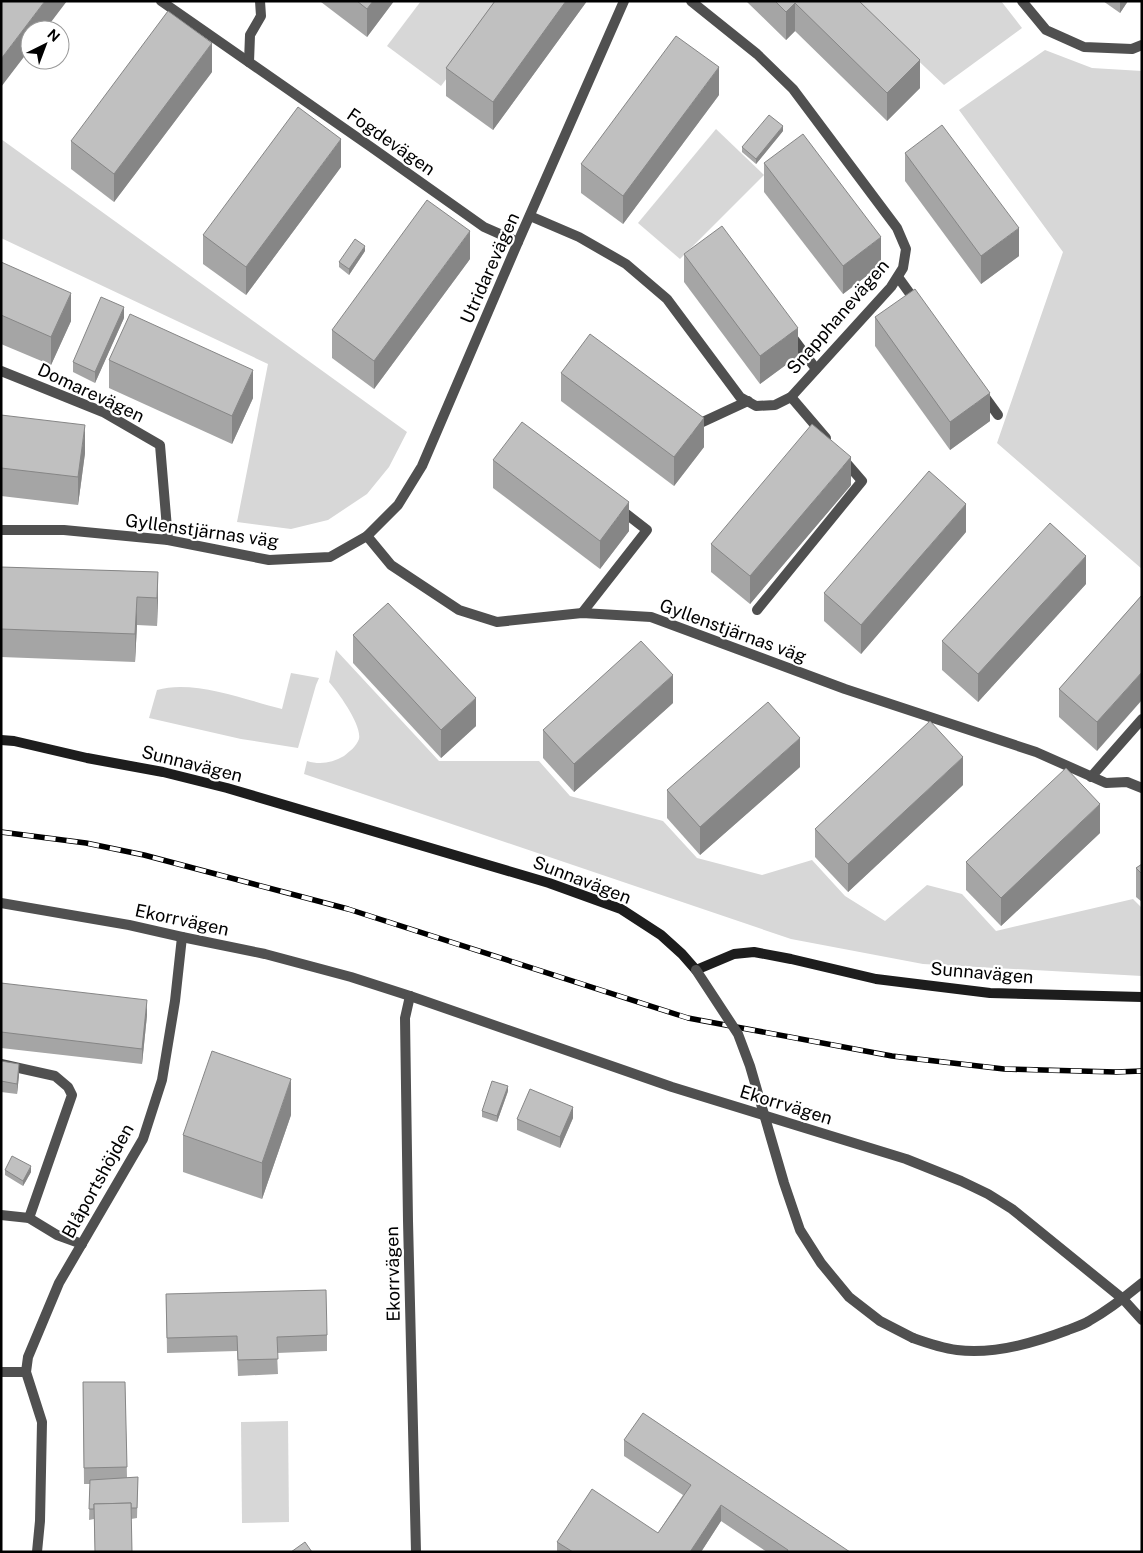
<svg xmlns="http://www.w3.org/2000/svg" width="1143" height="1553" font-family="'Public Sans',sans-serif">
<rect width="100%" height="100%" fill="#fff"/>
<g fill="#d7d7d7">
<polygon points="421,1 504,1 441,86 387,46"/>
<polygon points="855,1 1001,1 1022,28 944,85"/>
<polygon points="1045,50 1092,68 1142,71 1142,569 997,443 1063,252 959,110"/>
<polygon points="716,129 764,175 680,259 638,223"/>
<polygon points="1,139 407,432 389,467 367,494 328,520 291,529 237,522 268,364 1,238"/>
<path d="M 336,650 L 439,761 L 539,761 L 570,796 L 663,821 L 697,858 L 762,875 L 812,860 L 845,896 L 885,921 L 927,885 L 962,894 L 996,931 L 1133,899 L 1142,908 L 1142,976 L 923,964 L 791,939 L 304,774 L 307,761 C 320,765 332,763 344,756 C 350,751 356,747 359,739 C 362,725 338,692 329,682 Z"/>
<path d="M 291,673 L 319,678 L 316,685 L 298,748 L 241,739 L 149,718 L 157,690 C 193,679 246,700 282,709 Z"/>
<polygon points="288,1421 289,1522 242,1523 241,1422"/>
</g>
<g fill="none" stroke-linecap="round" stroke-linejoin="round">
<g stroke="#505050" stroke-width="10">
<polyline points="898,277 916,302"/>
<polyline points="790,334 816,369"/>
<polyline points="982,393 998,415"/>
<polyline points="791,397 826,438"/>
<polyline points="692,424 694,426 748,401"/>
<polyline points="757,610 862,481 843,459"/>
<polyline points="582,613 647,530 620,509"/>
<polyline points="1091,777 1142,719"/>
<polyline points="1,1064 55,1076 68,1087 72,1095 29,1218"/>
<polyline points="1,1215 29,1218 57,1235 82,1244"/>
</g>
<g stroke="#505050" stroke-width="10">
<polyline points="161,1 371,147 484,227 518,242"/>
<polyline points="1022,1 1046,30 1084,47 1132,49 1142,45"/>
<polyline points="249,62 250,35 261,16 260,1"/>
<polyline points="530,216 579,237 626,264 667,299 740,397 756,406 775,405 791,397 891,287 903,268 906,249 897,228 793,89 757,54 691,1"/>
<polyline points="1,371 103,412 160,445 168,540"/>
<polyline points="1,530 64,530 168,540 269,560 330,557 367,536 398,505 422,466 518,242 624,1"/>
<polyline points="367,536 391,565 459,610 497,622 582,613 651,617 845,689 1036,752 1106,783 1127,782 1142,788"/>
<polyline points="1,903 129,925 182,937 265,954 351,977 410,996 672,1087 906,1159 961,1181 988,1194 1012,1209 1123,1299 1142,1320"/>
<polyline points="410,996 405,1018 408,1221 416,1552"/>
<polyline points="1,1372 26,1372"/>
<polyline points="37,1552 40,1521 42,1422 26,1372 28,1357 59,1283 143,1139 162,1080 175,1001 182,937"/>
</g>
<path stroke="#505050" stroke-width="10" d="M 913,1338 C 927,1343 941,1348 957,1350 C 993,1355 1034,1343 1068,1330 C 1075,1327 1083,1325 1089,1321 C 1108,1310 1125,1297 1142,1283"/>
<polyline stroke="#1d1d1d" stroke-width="10" points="1,740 14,741 87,758 163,772 227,788 549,883 621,909 661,935 682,954 696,970 734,954 754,952 791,959 876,979 990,993 1142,997"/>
<g stroke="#000" stroke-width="5.5">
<polyline id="rail" points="1,832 86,843 144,855 348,909 688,1018 892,1056 1004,1069 1116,1072 1142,1071"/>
</g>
<use href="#rail" stroke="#fff" stroke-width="4" stroke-dasharray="11" stroke-linecap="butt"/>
<polyline stroke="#505050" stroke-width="10" points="696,970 738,1034 750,1066 784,1183 800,1230 821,1263 849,1297 880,1321 913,1338"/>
</g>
<g fill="#a5a5a5">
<polygon points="321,1 394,1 367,37 321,2"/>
<polygon points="495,1 587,1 493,130 446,96 446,68"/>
<polygon points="746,1 859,1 920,88 887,121 795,31 786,40"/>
<polygon points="1103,1 1128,1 1120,13"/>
<polygon points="212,72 114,202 71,169 71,141"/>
<polygon points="719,95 623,224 581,193 581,164"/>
<polygon points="783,131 756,164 742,152 742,147"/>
<polygon points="905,153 1019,256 981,284 905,181"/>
<polygon points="764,163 881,265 843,294 764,192"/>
<polygon points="341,167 246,295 203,264 203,235"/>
<polygon points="365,251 349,275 339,267 339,262"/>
<polygon points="684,254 798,356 760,384 684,282"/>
<polygon points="470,259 374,389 332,358 332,330"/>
<polygon points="1,262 71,321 51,365 1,344"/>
<polygon points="875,317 990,421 950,450 875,346"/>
<polygon points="124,318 95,383 73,372 73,362"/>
<polygon points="109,360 253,398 232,444 109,388"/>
<polygon points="561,373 704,447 674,486 561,401"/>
<polygon points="1,415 85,453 78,505 1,496"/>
<polygon points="493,460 629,531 600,569 493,488"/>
<polygon points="851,485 750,604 711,572 711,544"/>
<polygon points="966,532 861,654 824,621 824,593"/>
<polygon points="1,567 158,572 157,626 137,625 135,662 1,657"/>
<polygon points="1086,584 978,702 942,670 942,641"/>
<polygon points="1142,595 1097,751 1059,717 1059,689"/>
<polygon points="353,635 476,726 441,758 353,663"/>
<polygon points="673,703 574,792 543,758 543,730"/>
<polygon points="800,767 700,855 667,818 667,790"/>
<polygon points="963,785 848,892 815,857 815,829"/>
<polygon points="1100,833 1001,926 966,890 966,862"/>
<polygon points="1142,864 1142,902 1136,897 1136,868"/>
<polygon points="1,983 147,1015 142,1064 1,1048"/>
<polygon points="1,1061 19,1075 17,1094 1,1092"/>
<polygon points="508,1091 497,1122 482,1117 482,1111"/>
<polygon points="291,1115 262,1199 183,1172 183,1135"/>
<polygon points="573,1118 560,1148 517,1130 517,1119"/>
<polygon points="5,1170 31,1172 23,1186 5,1175"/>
<polygon points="166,1294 327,1335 327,1351 277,1353 278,1374 238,1376 237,1351 167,1353"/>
<polygon points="83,1382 125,1382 127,1478 138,1477 137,1518 131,1519 132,1552 95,1552 94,1519 89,1520 90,1484 84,1484"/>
<polygon points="624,1440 850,1552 767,1552 721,1521 701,1552 557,1552 557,1542 658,1533 683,1495 624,1456"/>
</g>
<g fill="#868686">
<polygon points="45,1 67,1 45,30 30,30 30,49 1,87 1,59"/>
<polygon points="373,1 394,1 367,37 367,9"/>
<polygon points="566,1 587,1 493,130 493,102"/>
<polygon points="1120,1 1128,1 1120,13"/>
<polygon points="795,3 795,31 786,40 786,12"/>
<polygon points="212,43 212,72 114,202 114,174"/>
<polygon points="920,60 920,88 887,121 887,93"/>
<polygon points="719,67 719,95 623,224 623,196"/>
<polygon points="783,126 783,131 756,164 756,159"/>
<polygon points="341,139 341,167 246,295 246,267"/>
<polygon points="1019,228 1019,256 981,284 981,256"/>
<polygon points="470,231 470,259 374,389 374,361"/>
<polygon points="881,237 881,265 843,294 843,266"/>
<polygon points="365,246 365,251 349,275 349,269"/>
<polygon points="71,293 71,321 51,365 51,337"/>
<polygon points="124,307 124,318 95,383 95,372"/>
<polygon points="798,328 798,356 760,384 760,356"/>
<polygon points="253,370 253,398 232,444 232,416"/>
<polygon points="990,393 990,421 950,450 950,422"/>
<polygon points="704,418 704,447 674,486 674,457"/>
<polygon points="85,425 85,453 78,505 78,477"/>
<polygon points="851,457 851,485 750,604 750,576"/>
<polygon points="629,502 629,531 600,569 600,541"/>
<polygon points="966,504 966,532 861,654 861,625"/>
<polygon points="1086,556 1086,584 978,702 978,674"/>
<polygon points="158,572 158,601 157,626 157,598"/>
<polygon points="137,597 137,625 135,662 135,634"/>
<polygon points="1142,672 1142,700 1097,751 1097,722"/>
<polygon points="673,675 673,703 574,792 574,764"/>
<polygon points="476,698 476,726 441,758 441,730"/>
<polygon points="800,738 800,767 700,855 700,827"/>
<polygon points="963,757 963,785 848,892 848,864"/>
<polygon points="1100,804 1100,833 1001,926 1001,898"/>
<polygon points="147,1000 147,1015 142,1064 142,1049"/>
<polygon points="19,1064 19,1075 17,1094 17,1084"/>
<polygon points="291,1079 291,1115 262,1199 262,1163"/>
<polygon points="508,1086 508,1091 497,1122 497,1116"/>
<polygon points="573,1107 573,1118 560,1148 560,1137"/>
<polygon points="31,1166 31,1172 23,1186 23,1181"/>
<polygon points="721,1505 721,1521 701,1552 690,1552"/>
</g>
<g fill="#c0c0c0" stroke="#868686">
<polygon points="1,1 45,1 1,59"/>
<polygon points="357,1 373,1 367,9"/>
<polygon points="495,1 566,1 493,102 446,68"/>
<polygon points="775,1 859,1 920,60 887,93 795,3 786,12"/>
<polygon points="168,11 212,43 114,174 71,141"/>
<polygon points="676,36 719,67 623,196 581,164"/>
<polygon points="298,107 341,139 246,267 203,235"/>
<polygon points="769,115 783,126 756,159 742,147"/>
<polygon points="942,125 1019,228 981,256 905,153"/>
<polygon points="803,134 881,237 843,266 764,163"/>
<polygon points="427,200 470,231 374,361 332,330"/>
<polygon points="722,226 798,328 760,356 684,254"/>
<polygon points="355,239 365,246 349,269 339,262"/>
<polygon points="1,262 71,293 51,337 1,315"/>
<polygon points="915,289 990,393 950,422 875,317"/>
<polygon points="101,297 124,307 95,372 73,362"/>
<polygon points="130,314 253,370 232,416 109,360"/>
<polygon points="590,334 704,418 674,457 561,373"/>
<polygon points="1,415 85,425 78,477 1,468"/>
<polygon points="522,422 629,502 600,541 493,460"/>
<polygon points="812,424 851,457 750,576 711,544"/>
<polygon points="929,471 966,504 861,625 824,593"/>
<polygon points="1050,523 1086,556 978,674 942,641"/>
<polygon points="1,567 158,572 157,598 137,597 135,634 1,629"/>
<polygon points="1142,595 1142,672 1097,722 1059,689"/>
<polygon points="388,603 476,698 441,730 353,635"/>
<polygon points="641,641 673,675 574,764 543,730"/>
<polygon points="768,702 800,738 700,827 667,790"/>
<polygon points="930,721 963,757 848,864 815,829"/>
<polygon points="1066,768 1100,804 1001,898 966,862"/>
<polygon points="1142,864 1142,874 1136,868"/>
<polygon points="1,983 147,1000 142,1049 1,1032"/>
<polygon points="212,1051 291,1079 262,1163 183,1135"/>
<polygon points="1,1061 19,1064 17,1084 1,1081"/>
<polygon points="492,1081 508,1086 497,1116 482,1111"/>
<polygon points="530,1089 573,1107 560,1137 517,1119"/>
<polygon points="12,1156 31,1166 23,1181 5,1170"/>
<polygon points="326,1290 327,1335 277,1337 278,1359 238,1360 237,1336 167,1338 166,1294"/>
<polygon points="83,1382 125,1382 127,1467 84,1468"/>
<polygon points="643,1413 850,1552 787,1552 788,1550 721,1505 690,1552 573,1552 557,1542 592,1489 658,1533 691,1485 624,1440"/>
<polygon points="138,1477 137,1508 131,1508 131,1503 94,1504 94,1509 89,1509 90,1480"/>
<polygon points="131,1503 132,1552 95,1552 94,1504"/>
<polygon points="305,1542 312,1552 291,1552"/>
</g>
<g text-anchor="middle" stroke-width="4.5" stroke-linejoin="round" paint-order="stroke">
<g font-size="18" fill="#000" stroke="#fff">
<text transform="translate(391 142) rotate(35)" y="6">Fogdevägen</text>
<text transform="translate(490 268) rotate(-66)" y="6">Utridarevägen</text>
<text transform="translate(838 317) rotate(-49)" y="6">Snapphanevägen</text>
<text transform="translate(91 393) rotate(25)" y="6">Domarevägen</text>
<text transform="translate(202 531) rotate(8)" y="6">Gyllenstjärnas väg</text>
<text transform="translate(733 631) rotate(20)" y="6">Gyllenstjärnas väg</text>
<text transform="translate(192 764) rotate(14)" y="6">Sunnavägen</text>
<text transform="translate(582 880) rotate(21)" y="6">Sunnavägen</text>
<text transform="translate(182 920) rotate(12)" y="6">Ekorrvägen</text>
<text transform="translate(982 973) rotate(5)" y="6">Sunnavägen</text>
<text transform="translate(786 1105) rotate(17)" y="6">Ekorrvägen</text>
<text transform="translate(98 1181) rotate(-61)" y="6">Blåportshöjden</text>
<text transform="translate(393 1274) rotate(-91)" y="6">Ekorrvägen</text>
</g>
</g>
<rect width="1143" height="1553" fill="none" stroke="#000000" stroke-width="5"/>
<g transform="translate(45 45) rotate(42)"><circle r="24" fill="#ffffff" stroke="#999999"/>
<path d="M0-4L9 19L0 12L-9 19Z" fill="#000000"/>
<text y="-8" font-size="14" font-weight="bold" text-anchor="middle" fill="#000000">N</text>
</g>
</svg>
